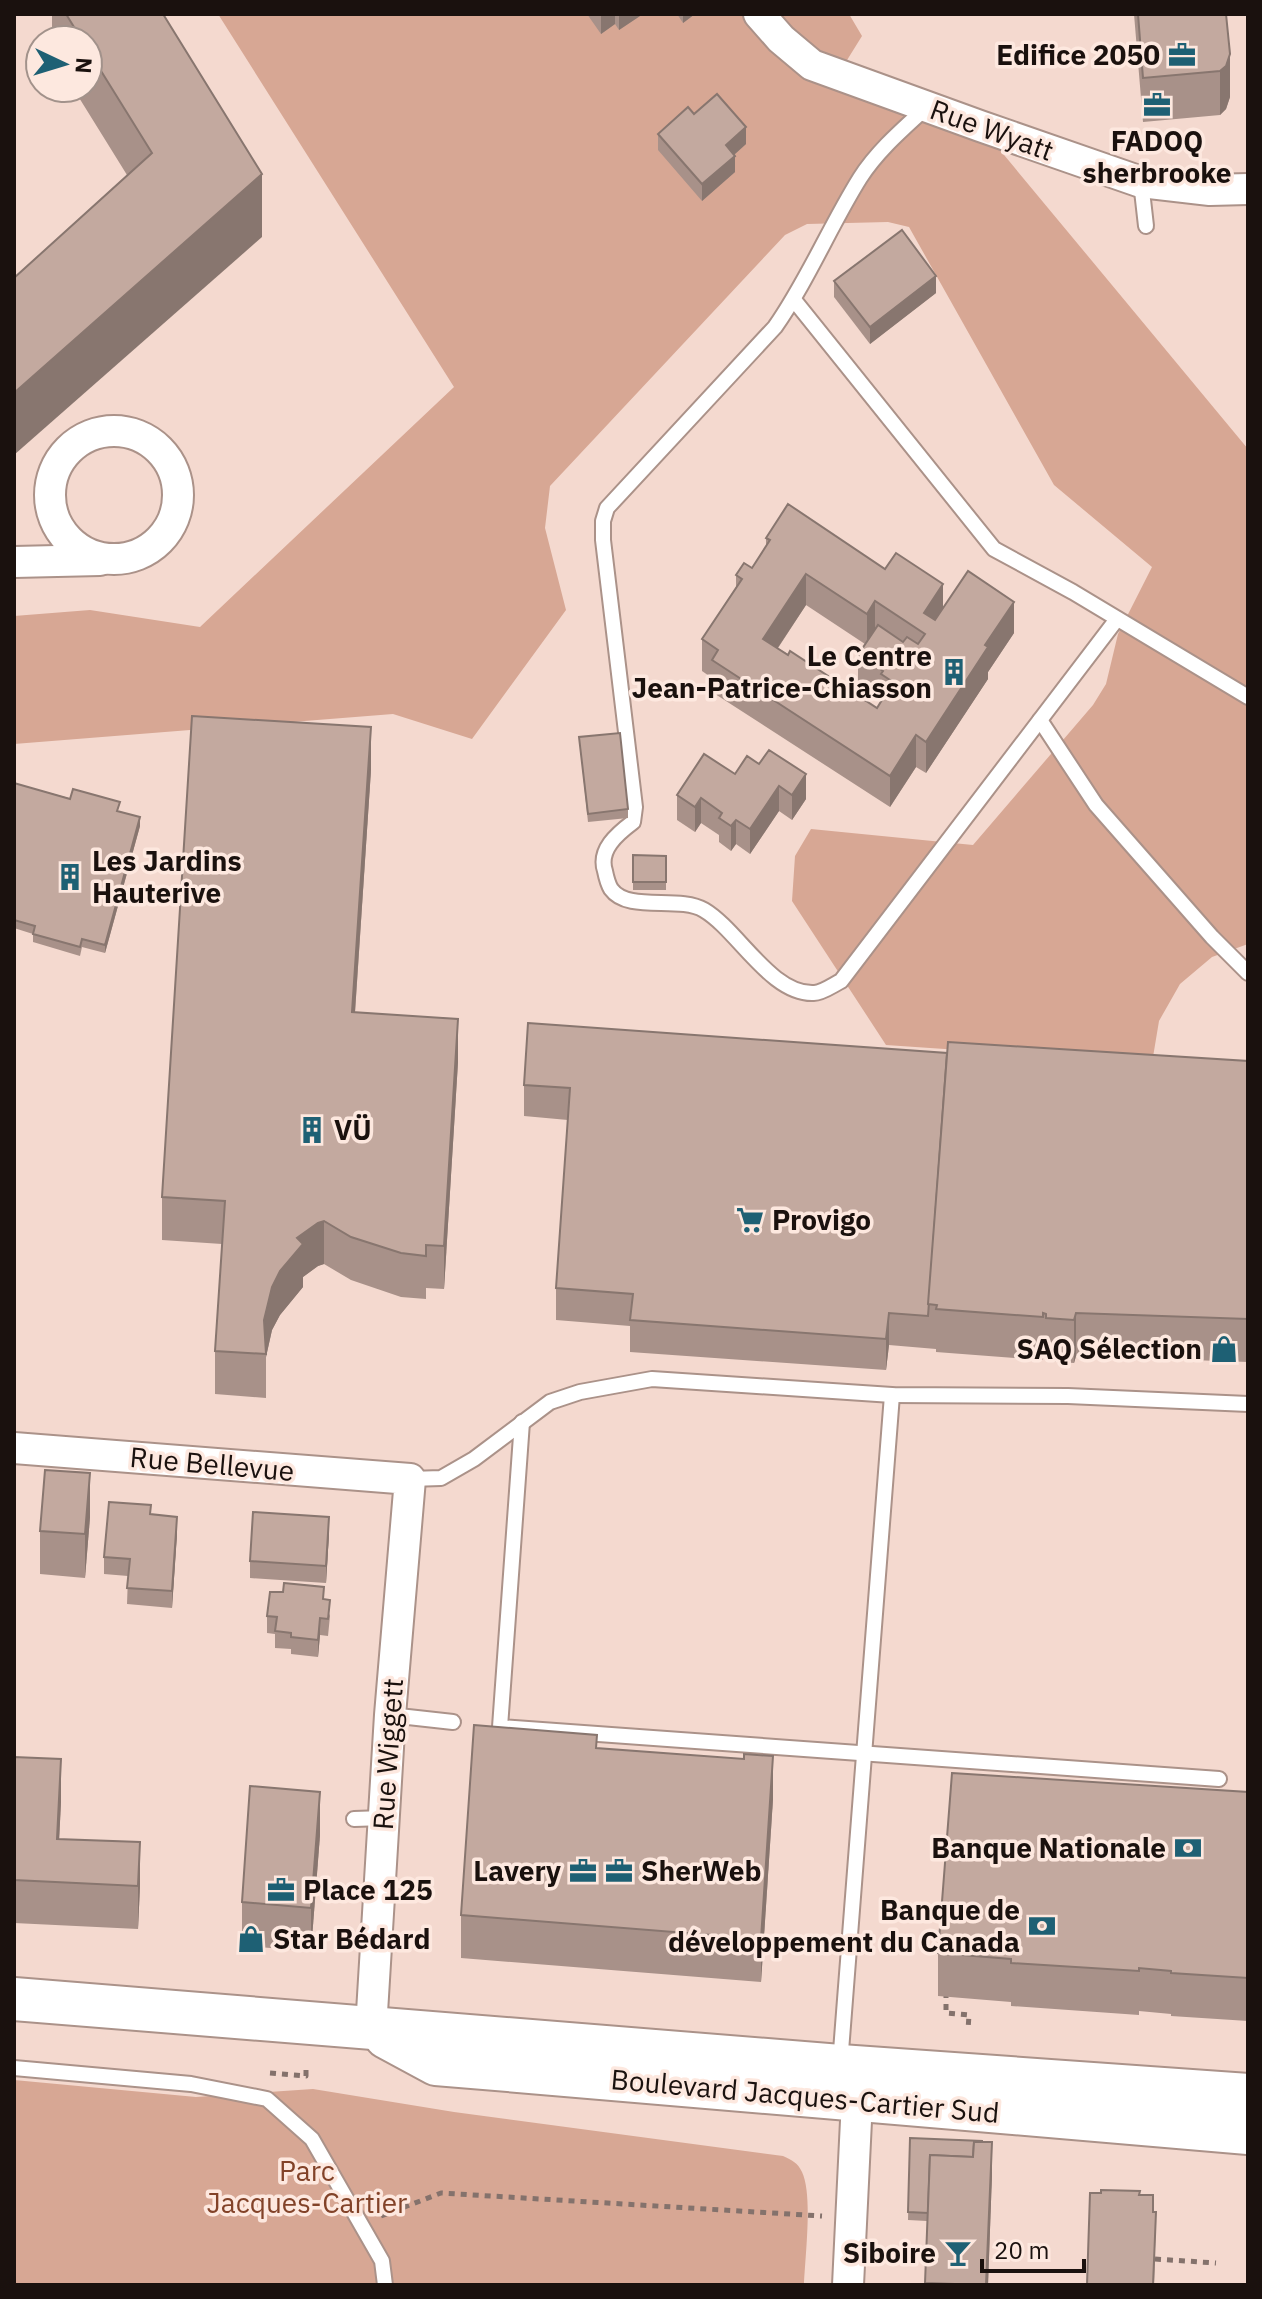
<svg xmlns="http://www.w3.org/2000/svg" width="1262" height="2299" font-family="'IBM Plex Sans',sans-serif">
<rect width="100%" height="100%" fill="#f4d9cf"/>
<g fill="#d7a794">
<polygon points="218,14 849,14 862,36 839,73 980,126 1248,449 1248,944 1212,957 1180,984 1159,1021 1152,1063 886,1045 792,901 795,856 811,829 973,845 1093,705 1106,684 1118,634 1152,567 1054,485 909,227 888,222 807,224 785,235 550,486 545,528 566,610 472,739 393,714 14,744 14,616 90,610 200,627 454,387"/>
<path d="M 14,2080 L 196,2097 L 313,2089 L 454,2112 L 783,2156 C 792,2160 798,2163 802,2172 C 813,2195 805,2257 804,2285 L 14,2285 Z"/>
</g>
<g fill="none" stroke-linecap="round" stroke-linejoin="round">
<g stroke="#ab9289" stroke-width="18">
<g id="lane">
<path d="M 928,106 C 903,129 878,150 860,178 C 830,226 808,280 775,327 L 607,508 L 603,521 L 603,540 L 635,807 L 633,822 C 617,834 598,850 605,871 C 606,876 608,884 611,889 C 628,913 679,895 704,910 C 738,930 771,995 814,993 C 822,993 833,985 841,981 L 1117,619"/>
<polyline points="1141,182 1146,226"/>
<polyline points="794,300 994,549 1073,592 1248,697"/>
<polyline points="1040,720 1096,805 1212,937 1248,973"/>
<polyline points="522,1422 500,1727 1219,1779"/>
<polyline points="410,1479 441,1478 474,1459 550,1402 580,1392 652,1379 892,1395 1068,1396 1248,1404"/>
<polyline points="390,1715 453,1722"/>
<polyline points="354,1819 384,1818"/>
<polyline points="840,2064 892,1395"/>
<polyline points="14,2068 191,2084 267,2099 312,2139 382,2261 385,2285"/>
</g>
</g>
<g stroke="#ab9289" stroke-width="34">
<g id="street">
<polyline points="759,14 781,39 812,65 980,126 1141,182 1210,190 1248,189"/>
<circle cx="114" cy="495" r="64"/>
<polyline points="14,562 100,560"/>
<polyline points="14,1448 410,1479 390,1715 371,2029"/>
<polyline points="848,2285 857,2100"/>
</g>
</g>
<g stroke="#ab9289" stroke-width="46">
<g id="secondary">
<polyline points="14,1999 840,2066 1248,2095"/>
<polyline points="386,2037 436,2064 1248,2133"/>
</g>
</g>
<g stroke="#84726c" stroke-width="5" stroke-dasharray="6 6" stroke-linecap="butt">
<polyline points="946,1992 946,2013 969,2015 968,2030"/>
<polyline points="270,2073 306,2076 306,2068"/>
<polyline points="381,2216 441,2193 822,2216"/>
<polyline points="1155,2259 1216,2263"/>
</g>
<use href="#lane" stroke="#fff" stroke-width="14"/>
<use href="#street" stroke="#fff" stroke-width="30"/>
<use href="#secondary" stroke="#fff" stroke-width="42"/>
</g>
<g fill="#a89189" fill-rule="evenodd">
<polygon points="52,14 163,14 262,237 127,175 73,88 88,88 88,40 52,40"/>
<polygon points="587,14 643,14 619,30 615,24 601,34"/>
<polygon points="677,14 695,14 683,23"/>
<polygon points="1134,14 1226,14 1230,97 1226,109 1220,115 1143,122"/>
<polygon points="658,134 746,144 734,155 735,172 702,201 658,150"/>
<polygon points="834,281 936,293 870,344 834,297"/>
<path d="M 766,538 L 943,609 L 1014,633 L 988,672 L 988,679 L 926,773 L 916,767 L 890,807 L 712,692 L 712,678 L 702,671 L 702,639 L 736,587 L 736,575 L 752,568 L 766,546 ZM 806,605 L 865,644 L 858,655 L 858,686 L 881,701 L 877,708 L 778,648 Z"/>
<polygon points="579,737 628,809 628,818 588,822"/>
<polygon points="759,764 806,799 792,820 779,811 750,854 736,844 731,851 719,842 719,835 701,823 695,832 677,820 677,795"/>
<polygon points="371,770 355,1013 458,1062 444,1289 426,1288 426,1299 401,1297 351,1280 324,1264 318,1266 303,1277 303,1287 280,1315 272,1330 266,1357 266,1398 215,1394 215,1351 222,1244 162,1240 162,1197"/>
<polygon points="14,783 120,812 140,826 105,953 82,947 80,956 33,942 33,934 14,928"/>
<polygon points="633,855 666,856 666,890 633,890"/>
<polygon points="947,1053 1248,1061 1248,1362 1076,1356 1074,1363 1046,1361 1046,1357 1043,1356 1043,1360 936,1352 936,1349 889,1345 886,1370 630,1352 630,1326 556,1320 556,1288 568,1120 524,1116 524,1085"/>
<polygon points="151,1514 177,1534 172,1608 127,1604 128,1576 104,1574 104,1557"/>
<polygon points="90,1517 85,1578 40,1574 40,1531"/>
<polygon points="329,1534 326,1583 250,1578 250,1561"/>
<polygon points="324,1599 330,1616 328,1636 320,1635 318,1657 291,1654 291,1649 275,1648 275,1634 267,1633 267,1616"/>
<polygon points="597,1748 773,1799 761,1982 461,1958 461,1915"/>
<polygon points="14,1757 61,1802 59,1839 140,1886 138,1929 14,1923"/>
<polygon points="1248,1792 1248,2021 1171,2016 1171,2014 1139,2011 1139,2015 1011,2006 1011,2002 938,1996 938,1953"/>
<polygon points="320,1835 311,1951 242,1946 242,1902"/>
<polygon points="910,2138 992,2174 988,2285 925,2285 927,2221 908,2220"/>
</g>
<g fill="#88766f">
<polygon points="601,14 615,14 615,24 601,34"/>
<polygon points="619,14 643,14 619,30"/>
<polygon points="683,14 695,14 683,23"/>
<polygon points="1230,54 1230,97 1226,109 1220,115 1220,71"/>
<polygon points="746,127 746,144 726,162 726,145"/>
<polygon points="735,156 735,172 702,201 702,184"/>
<polygon points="262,174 262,237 14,455 14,393"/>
<polygon points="936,276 936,293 870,344 870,327"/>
<polygon points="806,574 806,605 763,670 763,639"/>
<polygon points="943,584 943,616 925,643 924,613"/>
<polygon points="875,601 875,633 867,645 867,614"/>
<polygon points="1014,602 1014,633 988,672 988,679 926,773 926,742 985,645"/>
<polygon points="371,727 371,770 352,1056 352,1012"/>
<polygon points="916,735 916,767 890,807 890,776"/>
<polygon points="806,774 806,799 792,820 792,795"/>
<polygon points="779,786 779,811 750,854 750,829"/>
<polygon points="701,798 701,823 695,832 695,807"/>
<polygon points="140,817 140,826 105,953 105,945"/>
<polygon points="736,820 736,844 731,851 731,826"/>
<polygon points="458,1019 458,1062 444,1289 444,1246"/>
<polygon points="324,1221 324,1264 318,1266 303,1277 303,1287 280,1315 272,1330 266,1357 264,1320 272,1287 297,1238 318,1223"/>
<polygon points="889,1313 889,1345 886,1370 886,1339"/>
<polygon points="1076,1313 1076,1356 1074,1363 1074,1320"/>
<polygon points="90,1473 90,1517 85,1578 85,1534"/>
<polygon points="177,1517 177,1534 172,1608 172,1591"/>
<polygon points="329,1517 329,1534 326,1583 326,1566"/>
<polygon points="320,1618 320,1635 318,1657 318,1640"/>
<polygon points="773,1756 773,1799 761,1982 761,1939"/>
<polygon points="61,1759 61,1802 57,1883 57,1839"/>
<polygon points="320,1792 320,1835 311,1951 311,1908"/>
<polygon points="140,1842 140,1886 138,1929 138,1886"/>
<polygon points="992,2142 992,2174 988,2285 986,2285"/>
<polygon points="1156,2212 1154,2285 1153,2285"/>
</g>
<g fill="#c3a99f" stroke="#88766f" stroke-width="2" fill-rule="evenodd">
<polygon points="66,14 163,14 262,174 14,393 14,278 152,153 88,50 88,40 82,40"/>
<polygon points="1138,14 1226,14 1230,54 1226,66 1220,71 1143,78"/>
<polygon points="717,94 746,127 726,145 735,156 702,184 658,134 688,107 694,114"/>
<polygon points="902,230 936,276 870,327 834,281"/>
<path d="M 788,504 L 885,569 L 896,553 L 943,584 L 924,613 L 935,620 L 968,571 L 1014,602 L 985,645 L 988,647 L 926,742 L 916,735 L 890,776 L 712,660 L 718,650 L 702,639 L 742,579 L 736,575 L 744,563 L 752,568 L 770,540 L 766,538 ZM 806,574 L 867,614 L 875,601 L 925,634 L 918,644 L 907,637 L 903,642 L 878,625 L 858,655 L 883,671 L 881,674 L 893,682 L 877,708 L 790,651 L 788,655 L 763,639 Z"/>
<polygon points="192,716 371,727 352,1012 458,1019 444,1246 426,1245 426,1256 401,1253 351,1237 324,1221 318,1223 297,1238 303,1244 280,1271 272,1287 264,1320 266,1354 215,1351 225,1201 162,1197"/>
<polygon points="620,733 628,809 588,814 579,737"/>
<polygon points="769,750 806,774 792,795 779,786 750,829 736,820 731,826 719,818 722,813 701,798 695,807 677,795 704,754 735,774 747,756 759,764"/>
<polygon points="14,783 70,799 73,789 120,802 117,811 140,817 105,945 82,939 80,947 33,934 35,926 14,920"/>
<polygon points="633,855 666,856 666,882 633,882"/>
<polygon points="528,1023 947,1053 928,1316 889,1313 886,1339 630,1320 633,1294 556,1288 570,1088 524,1085"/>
<polygon points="948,1042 1248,1061 1248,1319 1076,1313 1074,1320 1046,1318 1046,1314 1043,1313 1043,1317 936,1309 937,1305 928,1304"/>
<polygon points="45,1470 90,1473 85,1534 40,1531"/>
<polygon points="109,1502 151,1505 150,1514 177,1517 172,1591 127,1588 130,1559 104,1557"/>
<polygon points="253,1512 329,1517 326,1566 250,1561"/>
<polygon points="284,1583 324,1587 323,1599 330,1600 328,1619 320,1618 318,1640 291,1637 291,1633 275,1631 277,1617 267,1616 270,1592 283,1592"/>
<polygon points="474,1725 597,1735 596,1748 744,1759 744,1754 773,1756 761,1939 461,1915"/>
<polygon points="14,1757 61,1759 57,1839 140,1842 138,1886 14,1880"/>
<polygon points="952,1773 1248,1792 1248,1978 1171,1973 1171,1971 1139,1968 1139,1971 1011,1963 1011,1959 938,1953"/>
<polygon points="250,1786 320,1792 311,1908 242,1902"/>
<polygon points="910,2138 982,2141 982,2142 974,2142 973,2157 930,2155 928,2213 908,2212"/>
<polygon points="974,2142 992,2142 986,2285 954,2285 954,2284 925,2283 930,2155 973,2157"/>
<polygon points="1101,2190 1140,2191 1139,2195 1153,2195 1153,2212 1156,2212 1153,2285 1087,2285 1090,2193 1101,2193"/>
</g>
<defs>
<g id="office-bare" transform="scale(2.16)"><path d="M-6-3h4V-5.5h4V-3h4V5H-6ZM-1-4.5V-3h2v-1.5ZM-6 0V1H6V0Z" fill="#1e6074" stroke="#fde8df" stroke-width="2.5" paint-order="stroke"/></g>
<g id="building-bare" transform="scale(2.16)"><path d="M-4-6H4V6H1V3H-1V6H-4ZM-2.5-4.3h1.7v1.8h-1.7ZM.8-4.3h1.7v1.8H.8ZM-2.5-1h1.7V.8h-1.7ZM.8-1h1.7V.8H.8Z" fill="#1e6074" stroke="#fde8df" stroke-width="2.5" paint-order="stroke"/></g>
<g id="supermarket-bare" transform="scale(2.16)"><path d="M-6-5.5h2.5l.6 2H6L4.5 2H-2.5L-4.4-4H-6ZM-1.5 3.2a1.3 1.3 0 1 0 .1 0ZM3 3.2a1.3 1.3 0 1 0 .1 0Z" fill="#1e6074" stroke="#fde8df" stroke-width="2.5" paint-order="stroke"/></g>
<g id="shop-bare" transform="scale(2.16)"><path d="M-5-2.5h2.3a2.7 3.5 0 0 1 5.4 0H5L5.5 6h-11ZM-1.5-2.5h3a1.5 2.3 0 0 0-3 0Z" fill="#1e6074" stroke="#fde8df" stroke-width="2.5" paint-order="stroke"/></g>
<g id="bank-bare" transform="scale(2.16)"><path d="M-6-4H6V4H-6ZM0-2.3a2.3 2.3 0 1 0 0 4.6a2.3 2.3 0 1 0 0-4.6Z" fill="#1e6074" stroke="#fde8df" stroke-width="2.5" paint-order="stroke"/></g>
<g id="bar-bare" transform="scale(2.16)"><path d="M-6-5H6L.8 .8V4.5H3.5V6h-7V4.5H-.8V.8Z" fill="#1e6074" stroke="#fde8df" stroke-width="2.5" paint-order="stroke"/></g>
</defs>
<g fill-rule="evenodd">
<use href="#office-bare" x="1182" y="55"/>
<use href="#office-bare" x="1157" y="105"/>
<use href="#building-bare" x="954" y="672"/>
<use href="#building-bare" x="70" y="877"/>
<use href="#building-bare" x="312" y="1130"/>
<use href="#supermarket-bare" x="750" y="1220"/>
<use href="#shop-bare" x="1224" y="1349"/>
<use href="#bank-bare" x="1188" y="1848"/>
<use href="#office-bare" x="583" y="1871"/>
<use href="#office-bare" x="619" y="1871"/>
<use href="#office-bare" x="281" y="1890"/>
<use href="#bank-bare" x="1042" y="1926"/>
<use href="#shop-bare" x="251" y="1939"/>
<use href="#bar-bare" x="958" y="2253"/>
</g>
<g text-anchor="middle" stroke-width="7" stroke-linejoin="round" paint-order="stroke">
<g font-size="28" font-weight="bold" fill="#1a110e" stroke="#fde8df" text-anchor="end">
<text x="1160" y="65">Edifice 2050</text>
<text x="1157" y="151" text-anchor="middle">FADOQ<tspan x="1157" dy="32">sherbrooke</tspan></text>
<text x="932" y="666">Le Centre<tspan x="932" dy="32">Jean-Patrice-Chiasson</tspan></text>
<text x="92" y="871" text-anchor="start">Les Jardins<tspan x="92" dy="32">Hauterive</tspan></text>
<text x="334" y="1140" text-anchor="start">VÜ</text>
<text x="772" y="1230" text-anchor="start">Provigo</text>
<text x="1202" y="1359">SAQ Sélection</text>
<text x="1166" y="1858">Banque Nationale</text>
<text x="561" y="1881">Lavery</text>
<text x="641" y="1881" text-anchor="start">SherWeb</text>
<text x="303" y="1900" text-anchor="start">Place 125</text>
<text x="1020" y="1920">Banque de<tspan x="1020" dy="32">développement du Canada</tspan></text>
<text x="273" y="1949" text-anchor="start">Star Bédard</text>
<text x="936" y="2263">Siboire</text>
</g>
<g font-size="28" fill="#1a110e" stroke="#fde8df">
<text transform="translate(992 130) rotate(20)" y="10">Rue Wyatt</text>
<text transform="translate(212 1464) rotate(5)" y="10">Rue Bellevue</text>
<text transform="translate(388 1754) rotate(-86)" y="10">Rue Wiggett</text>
<text transform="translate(805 2096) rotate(5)" y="10">Boulevard Jacques-Cartier Sud</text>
</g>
<g font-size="28" fill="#824228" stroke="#fde8df">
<text x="307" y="2181">Parc<tspan x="307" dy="32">Jacques-Cartier</tspan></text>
</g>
</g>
<rect width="1262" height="2299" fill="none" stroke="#1a110e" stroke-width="32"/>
<g transform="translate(64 64) rotate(94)"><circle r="38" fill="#fde8df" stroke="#a2928b" stroke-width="2"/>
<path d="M0-6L14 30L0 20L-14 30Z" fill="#1e6074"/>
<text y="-12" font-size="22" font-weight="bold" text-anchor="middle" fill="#1a110e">N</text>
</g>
<path d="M982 2259v12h102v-12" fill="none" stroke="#1a110e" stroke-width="4"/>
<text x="994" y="2259" font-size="24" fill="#1a110e" stroke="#fde8df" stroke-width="6" paint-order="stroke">20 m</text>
</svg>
